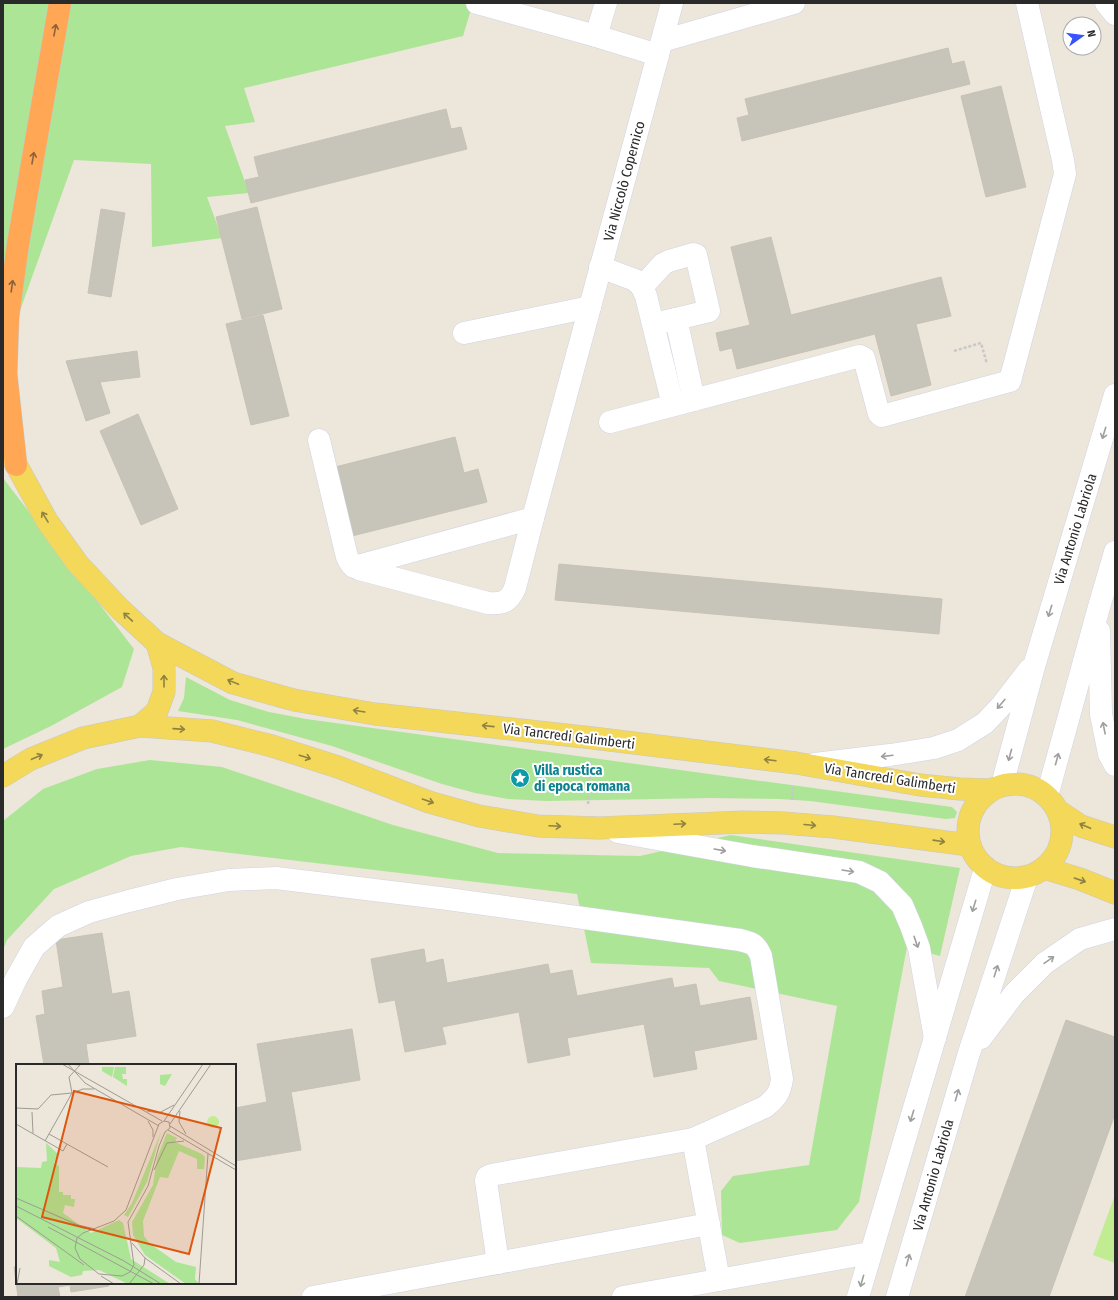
<svg xmlns="http://www.w3.org/2000/svg" width="1118" height="1300" font-family="'Fira Sans Condensed',sans-serif">
<rect width="100%" height="100%" fill="#ece6db"/>
<g fill="#ade596">
<polygon points="3,3 473,3 463,36 244,88 255,122 225,126 249,193 207,197 222,238 152,247 151,164 74,160 3,358"/>
<polygon points="3,478 134,649 122,687 51,726 3,749"/>
<polygon points="186,677 230,700 269,712 306,719 952,807 957,812 955,818 946,819 810,801 780,799 711,798 546,801 508,799 475,793 442,784 332,746 237,720 178,711 184,698"/>
<polygon points="150,760 222,767 393,825 498,853 640,856 731,835 960,868 940,956 907,947 859,1202 837,1230 740,1243 722,1235 721,1191 733,1176 809,1165 837,1006 719,981 709,968 591,963 577,894 181,847 131,856 54,889 7,940 3,950 3,821 43,789 97,769"/>
</g>
<polygon fill="#c1ec92" points="1115,1195 1115,1263 1093,1255"/>
<g fill="#c7c4ba" stroke="#c8c2b5">
<polygon points="948,48 952,64 964,61 970,84 742,141 737,118 749,115 745,99"/>
<polygon points="1001,86 1026,187 986,197 961,96"/>
<polygon points="446,109 451,129 461,127 467,149 251,203 245,180 259,177 254,157"/>
<polygon points="257,207 282,309 242,319 216,217"/>
<polygon points="101,209 125,213 111,297 88,293"/>
<polygon points="771,237 791,315 941,277 951,316 916,324 931,385 891,396 875,334 737,369 732,348 720,351 716,333 750,325 731,247"/>
<polygon points="263,315 289,416 251,425 226,324"/>
<polygon points="137,351 140,377 100,382 110,413 86,421 66,361"/>
<polygon points="138,414 178,509 141,525 100,431"/>
<polygon points="455,437 464,473 478,469 487,502 352,536 335,467"/>
<polygon points="559,564 942,599 939,634 555,600"/>
<polygon points="102,933 112,994 129,991 136,1036 86,1044 89,1065 44,1065 36,1016 45,1014 42,991 63,987 56,940"/>
<polygon points="424,949 426,963 443,959 447,983 548,964 550,974 572,970 577,996 672,978 674,988 696,984 700,1006 750,997 757,1039 694,1051 697,1069 654,1077 644,1024 567,1038 570,1055 528,1063 519,1012 442,1027 446,1044 405,1052 395,1000 379,1003 371,959"/>
<polygon points="1066,1020 1115,1037 1115,1114 1049,1297 965,1297"/>
<polygon points="352,1029 360,1080 291,1092 301,1150 235,1161 235,1108 267,1102 257,1044"/>
<polygon points="17,1266 17,1283 108,1283 109,1286 71,1292 70,1285 58,1287 60,1297 18,1297 14,1267"/>
</g>
<g fill="none" stroke-linecap="round" stroke-linejoin="round">
<g stroke="#d1d3e3" stroke-width="23">
<g id="minor">
<polyline points="477,3 596,36"/>
<polyline points="606,3 596,36 658,55"/>
<polyline points="1106,3 1115,14"/>
<polyline points="662,41 794,3"/>
<polyline points="600,267 635,280 642,287 646,296 673,405"/>
<polyline points="642,287 663,264 669,261 693,254 696,255 709,311 676,319"/>
<polyline points="662,322 676,319 694,400"/>
<polyline points="464,333 590,307"/>
<polyline points="610,422 860,356 864,358 879,414 882,416 1010,381 1065,174 1063,160 1027,3"/>
<path d="M 319,440 L 347,557 L 351,564 L 359,569 L 488,603 C 503,604 509,602 515,588 L 533,518"/>
<polyline points="354,567 533,518 672,3"/>
<polyline points="1099,631 1101,714 1109,754 1115,765"/>
<polyline points="815,764 890,755 934,748 958,740 985,723 1002,705 1029,670"/>
<polyline points="1002,785 1035,663 1115,395"/>
<polyline points="1047,796 1099,607 1115,552"/>
<polyline points="618,832 752,856 859,872 880,882 902,905 911,926 919,948 935,1038"/>
<path d="M 3,1007 L 16,979 L 34,947 L 58,926 L 89,912 L 129,901 L 177,889 L 229,880 L 276,878 L 448,899 L 740,940 C 752,943 756,944 761,956 L 782,1079 C 780,1093 776,1098 765,1107 L 693,1139 L 491,1175 L 487,1177 L 486,1181 L 498,1263"/>
<polyline points="981,1038 1014,994 1045,963 1080,939 1115,929"/>
<polyline points="693,1139 719,1280"/>
<polyline points="313,1297 709,1224"/>
<polyline points="623,1297 870,1253"/>
<polyline points="858,1297 985,869"/>
<polyline points="897,1297 969,1053 1027,877"/>
</g>
</g>
<g stroke="#c8c8c8" stroke-width="23">
<g id="major">
<polyline points="7,448 47,521 78,564 120,609 157,643 233,683 294,700 375,714 593,738 796,763 920,785 960,789 991,790"/>
<polyline points="140,726 157,711 164,692 164,668 157,643"/>
<polyline points="3,776 31,759 83,738 140,726 212,731 272,746 338,767 429,802 479,816 538,826 599,828 744,822 783,823 833,827 969,845"/>
<circle cx="1015" cy="831" r="47"/>
<polyline points="1057,810 1081,826 1115,837"/>
<polyline points="1044,868 1080,879 1115,893"/>
</g>
</g>
<g stroke="#c8c8c8" stroke-width="23">
<polyline id="highway" points="16,465 6,374 8,317 18,244 60,3"/>
</g>
<g stroke="#c8c8c8" stroke-width="2.5" stroke-dasharray="3 2" stroke-linecap="butt">
<polyline points="954,351 981,343 987,364"/>
<polyline points="792,800 793,787"/>
<polyline points="588,804 591,761"/>
</g>
<use href="#minor" stroke="#fff" stroke-width="22"/>
<use href="#major" stroke="#f4d859" stroke-width="22"/>
<use href="#highway" stroke="#ffa754" stroke-width="22"/>
</g>
<defs><path id="oneway-shaft" d="M-6 0H5M1.5-3L5.5 0L1.5 3" fill="none" stroke-width="1.6" stroke-linecap="round" stroke-linejoin="round"/></defs>
<g stroke="#8a623d">
<use href="#oneway-shaft" transform="translate(55 30) rotate(-80)"/>
<use href="#oneway-shaft" transform="translate(33 158) rotate(-80)"/>
<use href="#oneway-shaft" transform="translate(12 286) rotate(-82)"/>
</g>
<g stroke="#9f9f9f">
<use href="#oneway-shaft" transform="translate(1104 433) rotate(107)"/>
<use href="#oneway-shaft" transform="translate(1050 611) rotate(107)"/>
<use href="#oneway-shaft" transform="translate(1001 704) rotate(130)"/>
<use href="#oneway-shaft" transform="translate(1104 728) rotate(-101)"/>
<use href="#oneway-shaft" transform="translate(1010 755) rotate(105)"/>
<use href="#oneway-shaft" transform="translate(887 756) rotate(173)"/>
<use href="#oneway-shaft" transform="translate(1057 759) rotate(-75)"/>
<use href="#oneway-shaft" transform="translate(720 850) rotate(10)"/>
<use href="#oneway-shaft" transform="translate(848 871) rotate(9)"/>
<use href="#oneway-shaft" transform="translate(974 906) rotate(107)"/>
<use href="#oneway-shaft" transform="translate(916 942) rotate(71)"/>
<use href="#oneway-shaft" transform="translate(1049 960) rotate(-35)"/>
<use href="#oneway-shaft" transform="translate(996 971) rotate(-72)"/>
<use href="#oneway-shaft" transform="translate(957 1095) rotate(-74)"/>
<use href="#oneway-shaft" transform="translate(912 1116) rotate(107)"/>
<use href="#oneway-shaft" transform="translate(908 1260) rotate(-74)"/>
<use href="#oneway-shaft" transform="translate(862 1281) rotate(106)"/>
</g>
<g stroke="#8f8142">
<use href="#oneway-shaft" transform="translate(45 517) rotate(-121)"/>
<use href="#oneway-shaft" transform="translate(128 617) rotate(-137)"/>
<use href="#oneway-shaft" transform="translate(164 681) rotate(-90)"/>
<use href="#oneway-shaft" transform="translate(233 682) rotate(-158)"/>
<use href="#oneway-shaft" transform="translate(359 711) rotate(-171)"/>
<use href="#oneway-shaft" transform="translate(488 726) rotate(-174)"/>
<use href="#oneway-shaft" transform="translate(179 729) rotate(4)"/>
<use href="#oneway-shaft" transform="translate(37 757) rotate(-23)"/>
<use href="#oneway-shaft" transform="translate(305 757) rotate(18)"/>
<use href="#oneway-shaft" transform="translate(770 760) rotate(-173)"/>
<use href="#oneway-shaft" transform="translate(428 801) rotate(19)"/>
<use href="#oneway-shaft" transform="translate(680 824) rotate(-3)"/>
<use href="#oneway-shaft" transform="translate(810 825) rotate(5)"/>
<use href="#oneway-shaft" transform="translate(555 826) rotate(3)"/>
<use href="#oneway-shaft" transform="translate(1085 826) rotate(-157)"/>
<use href="#oneway-shaft" transform="translate(939 841) rotate(8)"/>
<use href="#oneway-shaft" transform="translate(1080 880) rotate(19)"/>
</g>
<defs>
<g id="sight-disc" transform="scale(1)"><circle r="9.5" fill="#0f9aa8" stroke="#fff"/><path d="M0-6L1.8-2.2L6-1.7L2.9 1.2L3.7 5.4L0 3.3L-3.7 5.4L-2.9 1.2L-6-1.7L-1.8-2.2Z" fill="#fff"/></g>
</defs>
<g fill-rule="evenodd">
<use href="#sight-disc" x="520" y="778"/>
</g>
<g text-anchor="middle" stroke-width="4" stroke-linejoin="round" paint-order="stroke">
<g font-size="14" fill="#2a2a2a" stroke="#fff">
<text transform="translate(624 181) rotate(-75)" y="5">Via Niccolò Copernico</text>
<text transform="translate(1075 529) rotate(-73)" y="5">Via Antonio Labriola</text>
<text transform="translate(569 736) rotate(7)" y="5">Via Tancredi Galimberti</text>
<text transform="translate(890 778) rotate(9)" y="5">Via Tancredi Galimberti</text>
<text transform="translate(933 1175) rotate(-74)" y="5">Via Antonio Labriola</text>
</g>
<g font-size="14" font-weight="bold" fill="#0d838f" stroke="#fff" text-anchor="start">
<text x="534" y="775">Villa rustica<tspan x="534" dy="16">di epoca romana</tspan></text>
</g>
</g>
<g transform="translate(16 1064)">
<rect width="220" height="220" fill="#ece6db"/>
<path d="M 86,3 L 98,3 L 96,13 L 86,7 ZM 99,3 L 110,3 L 110,10 L 106,10 L 107,15 L 111,15 L 111,22 L 97,13 ZM 156,10 L 149,22 L 144,20 L 144,11 ZM 145,68 L 131,118 L 112,153 L 108,151 L 116,139 ZM 151,69 L 161,74 L 159,78 L 186,90 L 189,93 L 188,105 L 181,105 L 181,95 L 163,87 L 152,114 L 144,113 L 127,157 L 128,172 L 133,179 L 160,198 L 180,203 L 179,215 L 183,220 L 170,220 L 129,191 L 117,171 L 116,158 L 137,121 L 141,94 ZM 30,79 L 42,90 L 38,99 L 43,102 L 43,128 L 47,128 L 47,131 L 55,131 L 55,135 L 59,135 L 58,143 L 49,141 L 47,149 L 75,169 L 103,156 L 107,159 L 115,195 L 154,220 L 112,220 L 83,206 L 67,207 L 66,211 L 55,213 L 33,202 L 33,196 L 44,198 L 40,184 L 0,154 L 0,103 L 25,104 L 26,98 L 31,97 Z" fill="#ade596"/>
<path d="M191 58a6 6 0 1 1 12 0a6 6 0 1 1-12 0Z" fill="#c1ec92"/>
<path fill="none" stroke="#9e9b94" stroke-width="1" d="M 46,0 L 146,57M 52,0 L 69,19 L 143,62M 52,0 L 64,1M 56,29 L 53,13 L 65,0M 0,44 L 22,45 L 35,31 L 56,29M 131,47 L 143,49 L 158,41M 164,47 L 163,58 L 170,70M 16,48 L 17,69M 132,57 L 137,66 L 137,73M 148,57 L 153,58 L 154,64 L 149,68 L 143,82 L 132,122 L 112,158 L 118,201 L 114,208 L 106,212 L 83,210 L 64,195 L 59,184 L 61,174 L 67,169 L 98,157 L 110,146 L 143,60 ZM 148,57 L 187,0M 0,60 L 47,87 L 51,80M 154,60 L 195,0M 154,62 L 220,102M 152,66 L 220,106M 33,70 L 92,103M 29,77 L 56,29 L 67,25 L 78,25M 138,106 L 151,79 L 168,77M 0,134 L 62,161 L 79,165M 0,142 L 108,197 L 145,220M 0,152 L 68,201M 32,163 L 138,220M 116,179 L 129,194 L 165,220M 85,212 L 98,220M 1,220 L 4,204M 113,220 L 128,201 L 129,194M 183,220 L 192,90"/>
<path fill="#de570e" fill-opacity="0.15" stroke="#de570e" stroke-width="2" d="M 58,27 L 205,64 L 173,190 L 26,153 Z"/>
<rect width="220" height="220" fill="none" stroke="#2a2a2a" stroke-width="2"/>
</g>
<rect width="1118" height="1300" fill="none" stroke="#2a2a2a" stroke-width="8"/>
<g transform="translate(1082 36) rotate(76)"><circle r="19" fill="#ffffff" stroke="#aaaaaa"/>
<path d="M0-3L7 15L0 10L-7 15Z" fill="#3752fe"/>
<text y="-6" font-size="11" font-weight="bold" text-anchor="middle" fill="#2a2a2a">N</text>
</g>
</svg>
